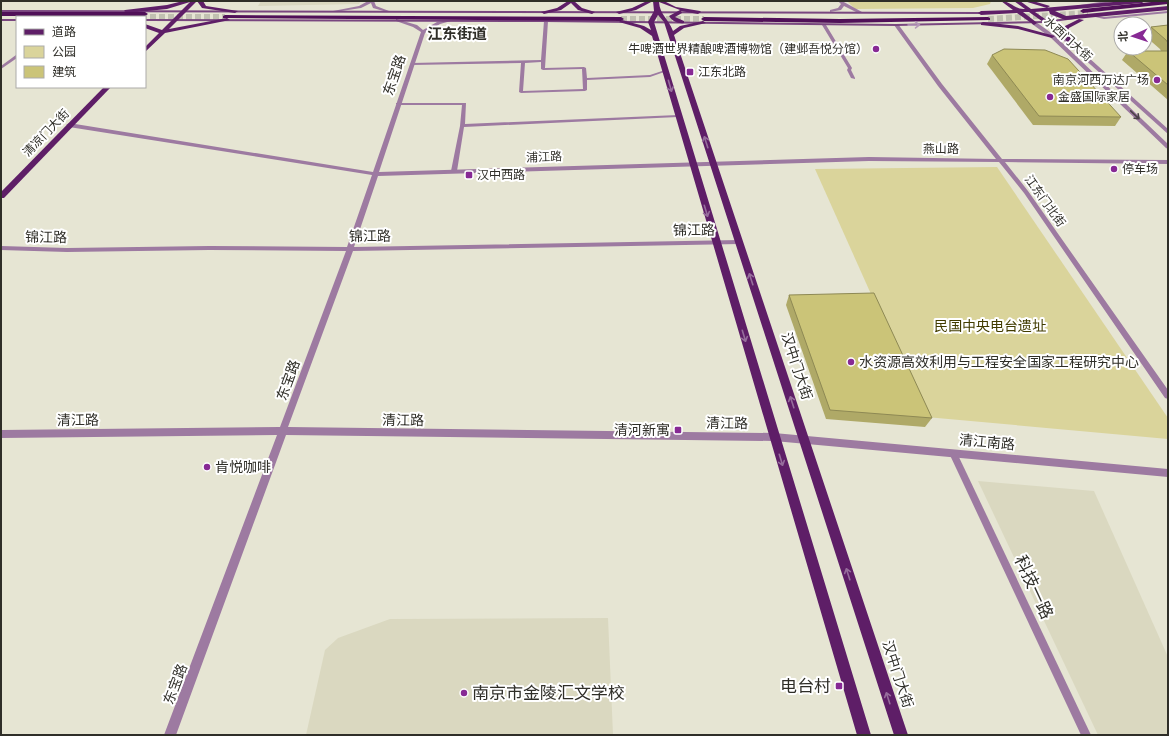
<svg xmlns="http://www.w3.org/2000/svg" width="1169" height="736" font-family="'Noto Sans','Noto Sans SC',sans-serif">
<rect width="100%" height="100%" fill="#e6e5d3"/>
<g fill="#dad8c0">
<polygon points="261,1 361,1 359,4 258,6"/>
<polygon points="978,481 1094,491 1168,657 1168,735 1098,735"/>
<polygon points="608,618 613,735 306,735 325,650 338,638 390,619"/>
</g>
<g fill="#dad49b">
<polygon points="847,1 991,1 990,4 973,8 855,9"/>
<polygon points="997,167 1168,418 1168,439 926,417 815,169"/>
</g>
<g fill="none" stroke-linecap="round" stroke-linejoin="round">
<g stroke="#c1c0b1" stroke-width="6" stroke-dasharray="6 3" stroke-linecap="butt">
<polyline points="141,17 225,17"/>
<polyline points="621,19 704,19"/>
<polyline points="988,19 1088,13"/>
</g>
<g fill="#9d7aa1" fill-rule="evenodd">
<path d="M 546,20 L 548,21 L 545,68 L 584,67 L 586,68 L 587,78 L 650,75 L 665,70 L 667,71 L 650,77 L 587,80 L 587,90 L 585,91 L 521,93 L 519,92 L 521,63 L 412,65 L 410,64 L 412,63 L 541,60 L 544,21 ZM 541,62 L 541,69 L 543,70 L 582,69 L 583,89 L 523,91 L 525,63 Z"/>
<polygon points="823,24 826,25 852,68 851,70 855,78 855,79 851,78 847,70 848,68 822,25"/>
<polygon points="16,55 17,55 17,58 1,69 1,66"/>
<polygon points="396,103 466,103 465,124 678,115 680,116 678,117 464,127 457,171 454,173 451,171 460,126 462,105 398,105 396,104"/>
<polygon points="953,450 956,451 957,453 1091,735 1081,735 949,453 950,451"/>
</g>
<g fill="#9d7aa1" fill-rule="evenodd">
<polygon points="368,1 374,1 376,6 389,11 387,12 373,8 371,3 361,8 335,12 333,11 359,6"/>
<polygon points="838,1 842,1 862,12 858,13 844,6 841,10 830,12 830,10 838,8 841,4"/>
<polygon points="1107,1 1121,1 1082,6 1080,5"/>
<polygon points="1168,11 1168,13 1104,19 1091,16 1093,15 1104,17"/>
<polygon points="396,19 417,25 423,30 437,22 449,20 451,21 440,24 425,33 379,172 869,157 996,159 938,86 894,25 898,24 942,84 1002,159 1168,160 1168,164 1005,162 1028,191 1168,390 1168,399 1165,398 1024,193 999,162 869,161 378,176 354,247 739,240 742,242 739,244 353,251 288,427 774,433 1168,469 1168,477 774,441 286,435 176,735 164,735 277,435 1,438 1,430 280,427 346,251 209,250 67,252 1,250 1,246 67,248 209,246 347,247 372,175 69,127 66,125 69,123 373,172 421,32 413,27 396,21"/>
<polygon points="1044,21 1048,21 1168,129 1168,134 1044,23"/>
<polygon points="1032,22 1036,22 1054,35 1168,144 1168,149 1166,148 1050,37 1032,24"/>
</g>
<g fill="#79467f" fill-rule="evenodd">
<polygon points="1,10 981,12 983,13 981,14 1,12"/>
<polygon points="1073,17 1075,18 1075,19 1046,23 896,26 546,22 145,21 145,19 546,20 896,24 1046,21"/>
<rect x="1" y="19" width="16" height="2"/>
</g>
<g fill="#5e1e67" fill-rule="evenodd">
<polygon points="183,1 197,1 169,29 227,18 230,20 165,33 145,52 145,47 159,33 145,28 145,24 162,30 190,2 167,9 127,13 124,11 125,10 167,5"/>
<polygon points="197,1 203,1 206,6 238,11 235,13 202,8"/>
<polygon points="568,1 574,1 582,8 595,12 592,14 578,10 571,3 561,10 544,14 541,12 557,8"/>
<path d="M 647,1 L 664,1 L 676,7 L 700,11 L 701,12 L 698,14 L 681,11 L 682,13 L 675,17 L 684,21 L 684,23 C 678,24 672,21 669,16 L 680,10 L 659,2 C 660,15 668,18 673,31 L 680,26 L 703,21 L 706,23 L 684,28 L 674,35 L 908,735 L 894,735 L 664,22 L 658,15 L 654,22 L 871,735 L 857,735 L 652,36 L 640,28 L 619,22 L 622,20 L 644,26 L 651,30 L 648,22 L 654,11 L 653,1 L 636,10 L 619,14 L 616,12 L 632,8 Z"/>
<path d="M 1001,1 C 1011,1 1015,10 1025,9 L 1014,1 L 1020,1 L 1031,9 L 1125,1 L 1145,1 L 1142,3 L 1055,11 L 1066,16 L 1168,6 L 1168,10 L 1065,20 L 1050,14 L 1049,11 L 1035,12 L 1048,21 L 1049,22 L 1046,24 L 1029,12 L 1023,12 L 1036,22 L 1037,23 L 1034,25 L 1017,13 L 981,15 L 978,13 L 981,11 L 1013,10 Z"/>
<polygon points="1024,1 1033,1 1050,6 1047,8"/>
<polygon points="1079,19 1084,20 1069,28 1067,32 1072,41 1067,42 1061,32 1065,26"/>
<polygon points="983,22 1018,26 1055,36 1052,38 1018,29 981,25 981,23"/>
<polygon points="104,87 111,87 4,198 1,198 1,192"/>
</g>
<g fill="#501058" fill-rule="evenodd">
<polygon points="1161,1 1168,1 1168,4 1083,13 1080,11 1083,9"/>
<polygon points="1,12 145,12 148,14 145,16 1,16"/>
<polygon points="225,15 621,17 624,19 621,21 223,18 223,16"/>
<polygon points="988,17 990,18 990,20 840,23 704,21 701,19 704,17 840,19"/>
</g>
</g>
<g fill="#afa967">
<polygon points="1168,25 1168,100 1122,60 1128,51 1161,51 1160,49 1145,36 1151,27"/>
<polygon points="992,55 1121,117 1115,126 1033,125 987,64"/>
<polygon points="789,295 932,418 925,427 826,419 786,305"/>
</g>
<g fill="#cbc478" stroke="#8e8954">
<polygon points="1168,25 1168,43 1166,40 1151,27"/>
<polygon points="1004,49 1045,50 1068,59 1121,117 1039,116 992,55"/>
<polygon points="1128,51 1168,51 1168,85"/>
<polygon points="874,293 932,418 830,410 789,295"/>
</g>
<defs><path id="oneway-shaft" d="M-6 0H5M1.5-3L5.5 0L1.5 3" fill="none" stroke-width="1.6" stroke-linecap="round" stroke-linejoin="round"/></defs>
<use stroke="#b599b9" href="#oneway-shaft" transform="translate(914 25) rotate(-1)"/>
<g stroke="#966d9c">
<use href="#oneway-shaft" transform="translate(670 86) rotate(74)"/>
<use href="#oneway-shaft" transform="translate(706 142) rotate(-108)"/>
<use href="#oneway-shaft" transform="translate(706 211) rotate(73)"/>
<use href="#oneway-shaft" transform="translate(751 279) rotate(-108)"/>
<use href="#oneway-shaft" transform="translate(744 336) rotate(73)"/>
<use href="#oneway-shaft" transform="translate(792 402) rotate(-108)"/>
<use href="#oneway-shaft" transform="translate(781 460) rotate(73)"/>
<use href="#oneway-shaft" transform="translate(848 574) rotate(-108)"/>
<use href="#oneway-shaft" transform="translate(888 698) rotate(-108)"/>
</g>
<use stroke="#4a4146" href="#oneway-shaft" transform="translate(1135 115) rotate(44)"/>
<g fill="#872994" stroke="#fff" stroke-width="1.5">
<circle cx="876" cy="49" r="4"/>
<rect x="686" y="68" width="8" height="8" rx="2"/>
<circle cx="1157" cy="80" r="4"/>
<circle cx="1050" cy="97" r="4"/>
<circle cx="1114" cy="169" r="4"/>
<rect x="465" y="171" width="8" height="8" rx="2"/>
<circle cx="851" cy="362" r="4"/>
<rect x="674" y="426" width="8" height="8" rx="2"/>
<circle cx="207" cy="467" r="4"/>
<rect x="835" y="682" width="8" height="8" rx="2"/>
<circle cx="464" cy="693" r="4"/>
</g>
<g text-anchor="middle" stroke-width="4" stroke-linejoin="round" paint-order="stroke">
<g font-size="12" fill="#2f2e28" stroke="#fff">
<text transform="translate(1068 39) rotate(42)" y="4">水西门大街</text>
<text transform="translate(46 133) rotate(-46)" y="4">清凉门大街</text>
<text x="941" y="153">燕山路</text>
<text transform="translate(544 157) rotate(-2)" y="4">浦江路</text>
<text transform="translate(1045 201) rotate(54)" y="4">江东门北街</text>
</g>
<g font-size="12" fill="#2f2e28" stroke="#fff" text-anchor="start">
<text x="868" y="53" text-anchor="end">牛啤酒世界精酿啤酒博物馆（建邺吾悦分馆）</text>
<text x="698" y="76">江东北路</text>
<text x="1149" y="84" text-anchor="end">南京河西万达广场</text>
<text x="1058" y="101">金盛国际家居</text>
<text x="1122" y="173">停车场</text>
<text x="477" y="179">汉中西路</text>
</g>
<g font-size="14" fill="#2f2e28" stroke="#fff">
<text transform="translate(394 75) rotate(-71)" y="5">东宝路</text>
<text transform="translate(694 230) rotate(-1)" y="5">锦江路</text>
<text transform="translate(370 236) rotate(-1)" y="5">锦江路</text>
<text transform="translate(46 237) rotate(1)" y="5">锦江路</text>
<text transform="translate(797 366) rotate(72)" y="5">汉中门大街</text>
<text transform="translate(288 380) rotate(-70)" y="5">东宝路</text>
<text transform="translate(78 420) rotate(-1)" y="5">清江路</text>
<text transform="translate(403 420) rotate(1)" y="5">清江路</text>
<text transform="translate(727 423) rotate(1)" y="5">清江路</text>
<text transform="translate(987 442) rotate(5)" y="5">清江南路</text>
<text transform="translate(898 674) rotate(72)" y="5">汉中门大街</text>
<text transform="translate(175 684) rotate(-69)" y="5">东宝路</text>
</g>
<g font-size="14" fill="#423c00" stroke="#fff">
<text x="990" y="331">民国中央电台遗址</text>
</g>
<g font-size="14" fill="#2f2e28" stroke="#fff" text-anchor="start">
<text x="859" y="367">水资源高效利用与工程安全国家工程研究中心</text>
<text x="670" y="435" text-anchor="end">清河新寓</text>
<text x="215" y="472">肯悦咖啡</text>
</g>
<g font-size="15" font-weight="bold" fill="#2f2e28" stroke="#fff">
<text x="457" y="39">江东街道</text>
</g>
<g font-size="17" fill="#2f2e28" stroke="#fff">
<text transform="translate(1034 587) rotate(65)" y="6">科技一路</text>
</g>
<g font-size="17" fill="#2f2e28" stroke="#fff" text-anchor="end">
<text x="831" y="692">电台村</text>
<text x="472" y="699" text-anchor="start">南京市金陵汇文学校</text>
</g>
</g>
<rect width="1169" height="736" fill="none" stroke="#2f2e28" stroke-width="4"/>
<rect x="16" y="16" width="130" height="72" fill="#ffffff" stroke="#acaba9"/>
<rect x="24" y="29" width="20" height="6" fill="#5e1e67" stroke="#acaba9"/>
<text x="52" y="36" font-size="12" fill="#2f2e28">道路</text>
<rect x="24" y="46" width="20" height="12" fill="#dad49b" stroke="#acaba9"/>
<text x="52" y="56" font-size="12" fill="#2f2e28">公园</text>
<rect x="24" y="66" width="20" height="12" fill="#cbc478" stroke="#acaba9"/>
<text x="52" y="76" font-size="12" fill="#2f2e28">建筑</text>
<g transform="translate(1133 36) rotate(267)"><circle r="19" fill="#ffffff" stroke="#acaba9"/>
<path d="M0-3L7 15L0 10L-7 15Z" fill="#872994"/>
<text y="-6" font-size="11" font-weight="bold" text-anchor="middle" fill="#2f2e28">北</text>
</g>
</svg>
